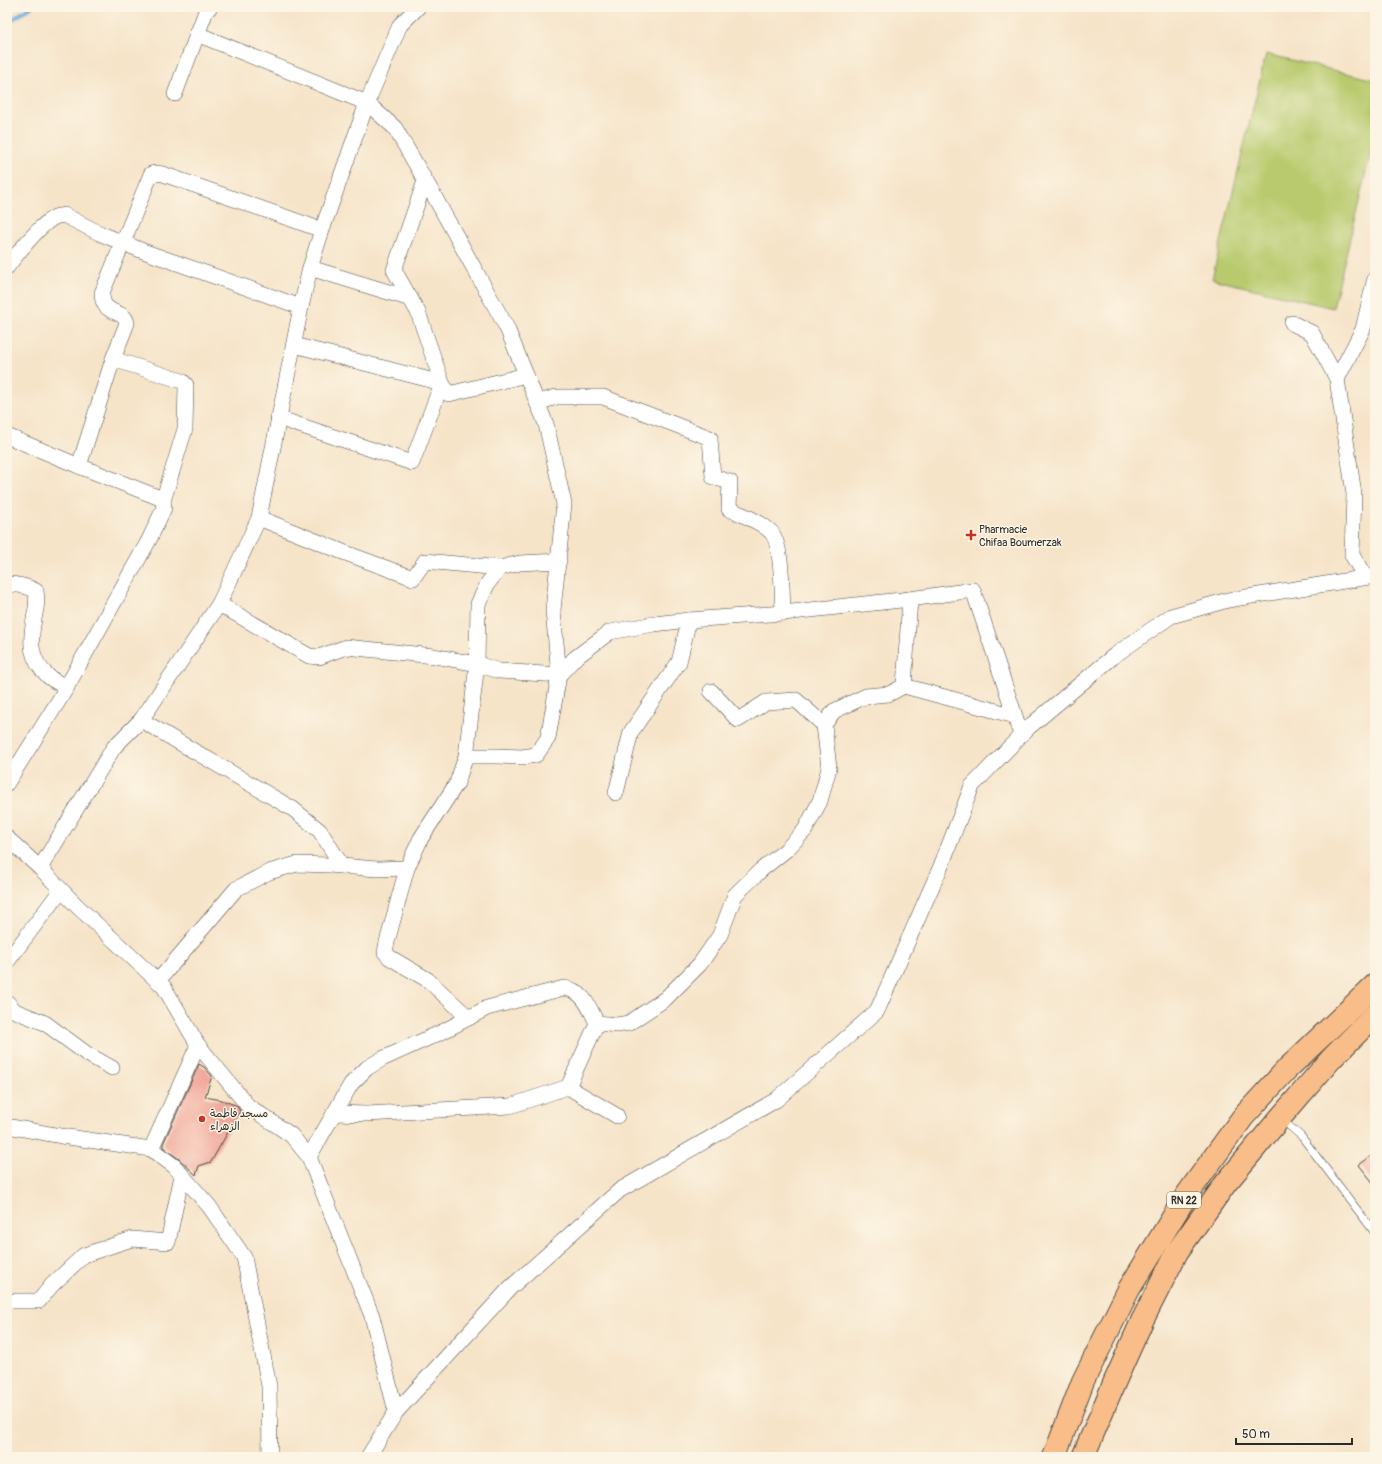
<svg xmlns="http://www.w3.org/2000/svg" width="1382" height="1464" font-family="Pangolin,'Playpen Sans Arabic',sans-serif">
<rect width="100%" height="100%" fill="#fcf5e5"/>
<filter id="ink" filterUnits="userSpaceOnUse"><feTurbulence type="fractalNoise" baseFrequency=".025" numOctaves="2"/><feDisplacementMap in="SourceGraphic" scale="8" xChannelSelector="R" yChannelSelector="G"/><feConvolveMatrix kernelMatrix="1 2 1 2 8 2 1 2 1" color-interpolation-filters="sRGB"/></filter>
<filter id="wash" filterUnits="userSpaceOnUse"><feTurbulence type="fractalNoise" baseFrequency=".012" numOctaves="4" result="noise"/><feDisplacementMap in="SourceGraphic" scale="16" xChannelSelector="R" yChannelSelector="G"/><feGaussianBlur stdDeviation="0.9" result="paint"/><feColorMatrix in="noise" values="0 0 0 0 0 0 0 0 0 0 0 0 0 0 0 0 0 1.4 0 .05"/><feComposite in="paint" operator="in"/></filter>
<g filter="url(#wash)">
<rect width="100%" height="100%" fill="#f6e4c9"/>
<polygon fill="#b8ca6d" stroke="#727a4c" points="1266,54 1375,80 1375,135 1333,308 1212,279"/>
<g fill="none" stroke-linecap="round" stroke-linejoin="round">
<polyline stroke="#6da6dc" stroke-width="4.5" points="7,23 31,7"/>
</g>
<g id="blocks">
<g fill="#f2a79a">
<polygon points="199,1064 205,1068 212,1076 205,1097 222,1100 237,1106 240,1111 211,1162 199,1166 196,1175 179,1159 163,1147 163,1144"/>
<polygon points="1375,1153 1375,1185 1359,1165"/>
</g>
</g>
</g>
<g filter="url(#ink)">
<use href="#blocks" fill-opacity="0" stroke="#494743" stroke-width="1"/>
<g fill="none" stroke-linecap="round" stroke-linejoin="round">
<g stroke="#494743" stroke-width="8">
<polyline id="service" points="1281,1119 1301,1136 1375,1233"/>
</g>
<g stroke="#494743" stroke-width="16">
<g id="minor">
<polyline points="197,34 367,103 395,128 433,194 507,328 546,424 564,504 553,610 559,675 548,738 536,755 522,757 497,756 466,756"/>
<polyline points="175,94 206,11 210,7"/>
<polyline points="425,181 394,270 418,312 442,383 449,394 526,375"/>
<path d="M 7,267 C 17,254 40,224 55,217 C 57,216 61,216 64,215 L 99,233 L 143,251 L 301,307"/>
<polyline points="310,268 411,299"/>
<polyline points="1292,323 1312,333 1337,379 1354,494 1352,555 1365,577"/>
<polyline points="113,359 182,381 186,385 185,429 163,501"/>
<polyline points="1337,379 1363,329 1375,278"/>
<path d="M 537,403 L 556,397 L 603,397 L 710,438 L 713,477 L 730,482 L 729,509 C 743,515 759,521 770,531 C 783,542 782,595 783,613 L 910,599"/>
<polyline points="278,418 412,463 442,383 294,345"/>
<polyline points="7,436 79,466 160,498 163,501 164,508 149,540 61,697 7,783"/>
<path d="M 79,466 L 113,359 L 127,323 C 124,308 102,317 102,293 L 151,174 L 155,173 L 163,174 L 322,230"/>
<polyline points="259,518 343,552 413,578 425,561 500,568"/>
<path d="M 7,584 C 17,584 27,586 36,591 C 38,601 36,609 34,619 C 30,641 29,659 48,676 C 53,681 61,684 67,687"/>
<polyline points="219,604 309,656 319,657 346,647 434,656 477,664 499,671 559,675 575,658 610,632 654,624 689,620"/>
<polyline points="711,691 738,720 766,702 796,700 824,725"/>
<polyline points="1015,716 904,686 910,599 973,590 1015,716 1021,735"/>
<polyline points="141,720 293,809 320,831 342,866"/>
<polyline points="616,793 631,732 679,662 689,620 783,613"/>
<polyline points="7,838 40,868 77,906 164,987 198,1045 248,1106 291,1135 309,1157 372,1316 396,1412"/>
<polyline points="40,868 114,747 141,720 150,707 219,604 259,518 301,307 310,268 322,230 367,103 400,25 418,7"/>
<polyline points="407,868 387,942 385,952 389,957 428,980 469,1018"/>
<polyline points="7,962 61,890"/>
<polyline points="158,981 236,889 269,872 297,864 329,865 377,869 407,868 421,838 457,783 466,756 477,664 478,604 488,583 500,568 520,563 559,561"/>
<polyline points="7,1002 15,1011 45,1023 87,1054 112,1068"/>
<polyline points="334,1113 367,1114 510,1106 568,1087"/>
<polyline points="617,1116 568,1087 597,1023 617,1025 629,1023 665,999 700,964 720,935 735,895 761,870 786,850 805,830 820,801 829,768 824,725 834,711 866,696 889,694 904,686"/>
<polyline points="7,1126 61,1136 151,1149 174,1166 209,1206 244,1257 269,1386 270,1457"/>
<polyline points="151,1149 198,1045"/>
<path d="M 309,1157 L 351,1084 L 367,1068 L 382,1059 L 444,1031 L 487,1008 L 564,988 C 583,990 589,1007 597,1023"/>
<polyline points="7,1301 39,1301 52,1285 84,1255 132,1239 168,1242 182,1175"/>
<polyline points="368,1457 396,1412 510,1288 620,1190 776,1100 877,1011 941,866 972,786 1029,727 1115,655 1171,616 1228,600 1375,576"/>
</g>
</g>
<g stroke="#494743" stroke-width="24">
<g id="trunk">
<polyline points="1054,1457 1083,1381 1129,1289 1186,1196 1243,1117 1287,1069 1375,985"/>
<polyline points="1083,1457 1115,1381 1142,1321 1177,1252 1226,1183 1280,1118 1332,1058 1375,1015"/>
</g>
</g>
<use href="#service" stroke="#fff" stroke-width="7"/>
<use href="#minor" stroke="#fff" stroke-width="15"/>
<use href="#trunk" stroke="#f8bd89" stroke-width="22"/>
</g>
</g>
<g fill="#c8321e" stroke="#fcf5e5" stroke-width="1.5">
<path d="M969 529h4v4h4v4h-4v4h-4v-4h-4v-4h4z"/>
<circle cx="202" cy="1119" r="4"/>
</g>
<g text-anchor="middle" stroke-width="3" stroke-linejoin="round" paint-order="stroke">
<rect fill="#fcf5e5" stroke="#6a6863" stroke-width="1" x="1167" y="1192" width="34" height="16" rx="3"/>
<g font-size="10" font-weight="bold" fill="#2b2b2b">
<text x="1184" y="1204">RN 22</text>
</g>
<g font-size="11" fill="#2b2b2b" stroke="#fcf5e5" text-anchor="start">
<text x="979" y="533">Pharmacie<tspan x="979" dy="13">Chifaa Boumerzak</tspan></text>
<text x="210" y="1117">مسجد فاطمة<tspan x="210" dy="13">الزهراء</tspan></text>
</g>
</g>
<rect width="1382" height="1464" fill="none" stroke="#fcf5e5" stroke-width="24"/>
<path d="M1236 1438v6h116v-6" fill="none" stroke="#2b2b2b" stroke-width="2"/>
<text x="1242" y="1438" font-size="12" fill="#2b2b2b" stroke="#fcf5e5" stroke-width="3" paint-order="stroke">50 m</text>
</svg>
